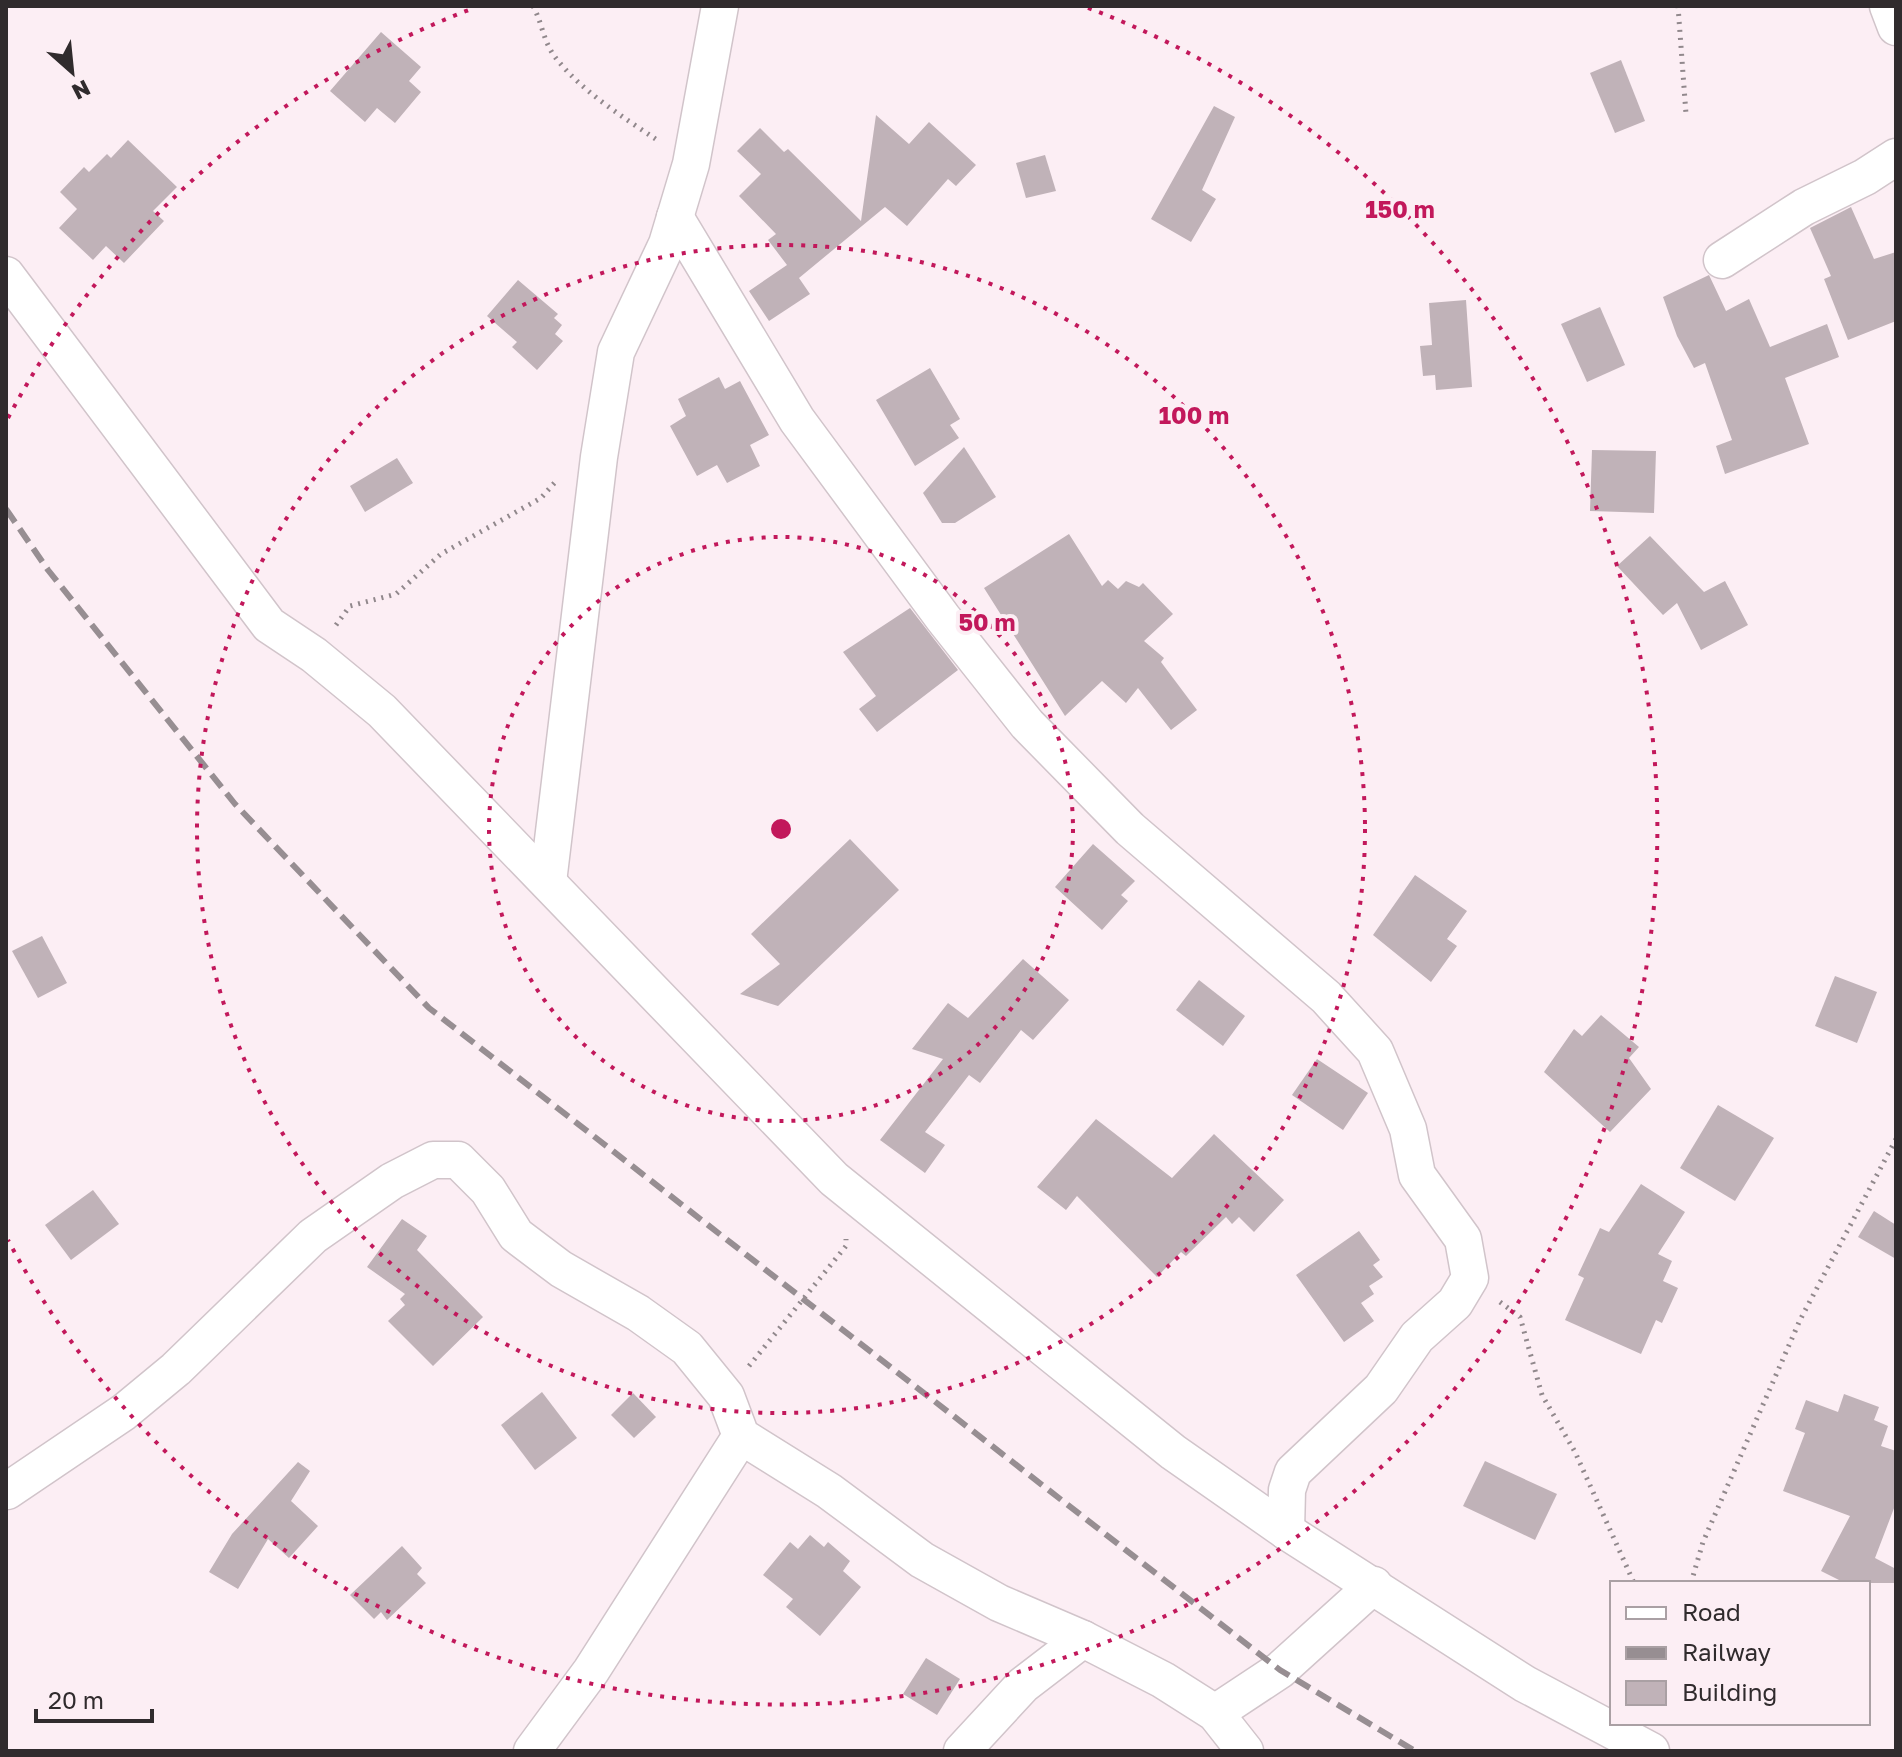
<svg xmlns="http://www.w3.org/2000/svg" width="1902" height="1757" font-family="'Golos Text',sans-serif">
<rect width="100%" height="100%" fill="#fceef4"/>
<g fill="#c0b2b8">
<polygon points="381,32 421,67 409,81 421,92 395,123 377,108 365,122 330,91"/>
<polygon points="1621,60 1645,121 1615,133 1590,73"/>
<polygon points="1214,106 1235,117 1202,190 1216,199 1191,242 1151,219"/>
<polygon points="876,115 909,144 929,122 976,165 956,186 948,179 907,226 885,207 799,278 810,294 769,321 749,291 787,265 768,240 776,234 739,196 761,174 737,151 760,128 784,152 788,149 861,221"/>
<polygon points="128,140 177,187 153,211 164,221 124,263 106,246 93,260 59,228 77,209 60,192 84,167 89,172 107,154 111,158"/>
<polygon points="1045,155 1056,191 1026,198 1016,163"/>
<polygon points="1851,207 1874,259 1896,252 1896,321 1848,340 1824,279 1831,276 1810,228"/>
<polygon points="1709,275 1726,311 1749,299 1770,347 1827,324 1839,357 1785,378 1809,444 1725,474 1716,446 1732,440 1705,363 1694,368 1677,336 1663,297"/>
<polygon points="518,280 558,314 554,318 562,325 555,334 563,341 537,370 512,347 517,342 487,316"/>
<polygon points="1466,300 1472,387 1436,390 1435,375 1423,376 1420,346 1432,345 1429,303"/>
<polygon points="1600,307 1625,365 1587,382 1561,324"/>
<polygon points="930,368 960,419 950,425 959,438 915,466 876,400"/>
<polygon points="719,377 725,389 740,381 769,435 750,445 760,466 727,483 717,465 697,476 670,426 686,416 678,399"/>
<polygon points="964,447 996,497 955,523 942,523 923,493"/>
<polygon points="1592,450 1656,451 1654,513 1590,511"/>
<polygon points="397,458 413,483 365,512 350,486"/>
<polygon points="1069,534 1102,586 1108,580 1118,589 1126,581 1139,587 1143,583 1173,614 1144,641 1164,658 1161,662 1197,710 1171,730 1138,688 1126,703 1102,681 1065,716 984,588"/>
<polygon points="1650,536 1704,592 1725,581 1748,625 1701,650 1677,603 1663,615 1617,566"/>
<polygon points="910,608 958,670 877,732 859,709 876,696 843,652"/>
<polygon points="850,839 899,890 778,1006 740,994 780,964 751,934"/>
<polygon points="1093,844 1135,881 1121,895 1128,901 1102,930 1055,887"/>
<polygon points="1415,875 1467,911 1447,939 1457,946 1431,982 1373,935"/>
<polygon points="42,936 67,983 38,998 12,951"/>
<polygon points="1023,959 1069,1000 1033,1040 1021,1030 980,1083 969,1075 925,1132 945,1145 925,1173 880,1140 943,1059 912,1049 948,1003 968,1018"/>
<polygon points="1835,976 1877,992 1857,1043 1815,1026"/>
<polygon points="1199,980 1245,1016 1223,1046 1176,1010"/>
<polygon points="1601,1015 1639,1047 1629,1058 1651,1089 1610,1132 1544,1072 1574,1029 1582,1036"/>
<polygon points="1317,1059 1368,1093 1343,1130 1292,1095"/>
<polygon points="1718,1105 1774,1138 1735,1201 1680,1168"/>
<polygon points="1096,1119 1172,1178 1214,1134 1284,1200 1254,1232 1239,1217 1232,1224 1226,1217 1186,1256 1181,1252 1157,1277 1077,1196 1066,1210 1037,1187"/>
<polygon points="1641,1184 1685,1212 1658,1254 1672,1261 1663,1281 1678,1288 1662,1323 1656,1320 1641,1354 1565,1320 1584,1278 1578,1275 1600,1228 1609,1232"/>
<polygon points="93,1190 119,1224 71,1260 45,1225"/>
<polygon points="1874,1211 1896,1225 1896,1259 1858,1237"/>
<polygon points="402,1219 427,1236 417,1250 483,1317 433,1366 388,1321 405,1305 400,1299 405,1294 367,1267"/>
<polygon points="1359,1231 1380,1260 1373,1265 1383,1277 1369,1286 1374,1294 1361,1303 1374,1321 1344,1342 1296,1275"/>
<polygon points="542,1392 577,1438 535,1470 501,1425"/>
<polygon points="633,1393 656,1417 634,1438 611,1415"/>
<polygon points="1844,1394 1879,1407 1874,1420 1888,1426 1881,1446 1896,1451 1896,1503 1875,1558 1896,1569 1896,1583 1845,1583 1821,1571 1850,1516 1783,1491 1805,1433 1795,1429 1806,1400 1838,1412"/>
<polygon points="1485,1461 1557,1494 1535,1540 1463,1506"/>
<polygon points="298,1462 310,1471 291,1501 318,1526 289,1558 268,1539 238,1589 209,1572 232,1534"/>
<polygon points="810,1535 824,1547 828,1542 850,1561 843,1571 861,1587 820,1636 786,1607 793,1599 763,1575 790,1542 798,1549"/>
<polygon points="402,1546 422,1568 417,1574 426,1583 387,1620 381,1612 374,1619 350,1595"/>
<polygon points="926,1658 960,1679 937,1715 903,1694"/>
</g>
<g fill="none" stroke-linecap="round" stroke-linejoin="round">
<g stroke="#d1c4ca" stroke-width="39">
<g id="minor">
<polyline points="1888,6 1896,27"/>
<polyline points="675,217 797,420 943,618 1027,724 1130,829 1326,997 1375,1051 1408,1129 1417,1175 1463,1239 1470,1278 1455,1303 1417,1337 1381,1389 1293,1472 1287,1490 1286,1531"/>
<polyline points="1722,260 1804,207 1865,177 1896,157"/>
<polyline points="6,275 269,625 314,655 382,711 834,1179 1173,1452 1286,1531 1525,1684 1651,1751"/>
<polyline points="548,882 599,457 616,352 667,244 691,164 720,6"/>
<polyline points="7,1491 124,1412 176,1369 313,1236 392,1181 433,1160 458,1160 488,1190 516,1235 561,1269 638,1313 687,1348 726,1396 741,1436 829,1491 922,1560 999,1603 1083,1639 1163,1680 1215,1713 1245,1751"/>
<polyline points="1215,1713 1280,1670 1374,1585"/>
<polyline points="532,1751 591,1671 741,1436"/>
<polyline points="962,1751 1023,1685 1083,1639"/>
</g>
</g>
<g stroke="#91888c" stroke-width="5" stroke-dasharray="2 6" stroke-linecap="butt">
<path d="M 533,6 C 542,22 543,41 555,57 C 581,91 623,117 657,140"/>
<polyline points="1678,6 1686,114"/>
<polyline points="336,625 350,606 396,594 441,554 541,498 557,480"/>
<polyline points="1500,1302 1520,1317 1542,1395 1575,1452 1634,1583"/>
<polyline points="749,1366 846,1246 846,1239"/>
<polyline points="1691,1583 1703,1542 1800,1320 1896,1139"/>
</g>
<use href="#minor" stroke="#fff" stroke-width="36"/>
<polyline stroke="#978e92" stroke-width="6" stroke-dasharray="16 8" stroke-linecap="butt" points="6,509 48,570 235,804 429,1008 1280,1670 1415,1751"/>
</g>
<g fill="none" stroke="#c2185b" stroke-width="4" stroke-dasharray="4 8">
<circle cx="781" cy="829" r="292"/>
<circle cx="781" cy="829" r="584"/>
<path d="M8 418A876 876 0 0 1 474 8M1088 8A876 876 0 1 1 8 1240"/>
</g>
<circle cx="781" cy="829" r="12" fill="#c2185b" stroke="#fceef4" stroke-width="4"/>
<g font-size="24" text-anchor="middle" font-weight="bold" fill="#c2185b" stroke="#fceef4" stroke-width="8" stroke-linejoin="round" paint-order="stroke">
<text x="1400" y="218">150 m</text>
<text x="1194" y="424">100 m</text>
<text x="987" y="631">50 m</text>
</g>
<rect width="1902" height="1757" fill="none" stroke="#302b2d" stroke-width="16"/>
<rect x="1610" y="1581" width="260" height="144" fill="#fceef4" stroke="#aaa0a4" stroke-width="2"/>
<rect x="1626" y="1607" width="40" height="12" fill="#ffffff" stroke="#aaa0a4" stroke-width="2"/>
<text x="1682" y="1621" font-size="24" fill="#302b2d">Road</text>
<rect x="1626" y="1647" width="40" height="12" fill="#978e92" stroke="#aaa0a4" stroke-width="2"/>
<text x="1682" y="1661" font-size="24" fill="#302b2d">Railway</text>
<rect x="1626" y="1681" width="40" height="24" fill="#c0b2b8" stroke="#aaa0a4" stroke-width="2"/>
<text x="1682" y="1701" font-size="24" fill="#302b2d">Building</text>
<g transform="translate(72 72) rotate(153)" stroke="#fceef4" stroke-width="6" paint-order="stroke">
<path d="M0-6L14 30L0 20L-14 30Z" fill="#302b2d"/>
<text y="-12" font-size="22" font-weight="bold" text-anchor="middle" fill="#302b2d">N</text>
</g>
<path d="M36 1709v12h116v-12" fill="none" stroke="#302b2d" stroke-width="4"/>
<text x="48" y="1709" font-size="24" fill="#302b2d" stroke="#fceef4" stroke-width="6" paint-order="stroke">20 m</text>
</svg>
